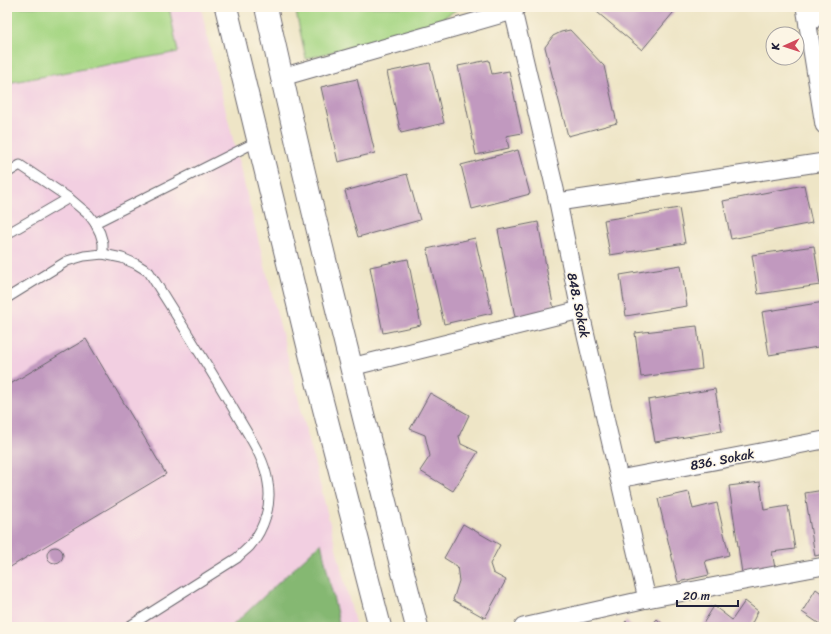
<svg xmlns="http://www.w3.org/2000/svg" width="831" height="634" font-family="Sriracha,sans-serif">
<rect width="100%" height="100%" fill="#fcf5e5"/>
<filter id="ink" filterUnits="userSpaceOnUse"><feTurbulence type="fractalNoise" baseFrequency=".025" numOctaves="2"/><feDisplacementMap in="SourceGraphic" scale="8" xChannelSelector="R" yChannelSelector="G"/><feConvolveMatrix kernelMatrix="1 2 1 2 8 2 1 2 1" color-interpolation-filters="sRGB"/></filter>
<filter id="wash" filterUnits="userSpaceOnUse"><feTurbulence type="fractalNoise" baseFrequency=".012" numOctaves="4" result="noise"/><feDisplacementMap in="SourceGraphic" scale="16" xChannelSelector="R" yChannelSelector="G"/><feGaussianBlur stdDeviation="0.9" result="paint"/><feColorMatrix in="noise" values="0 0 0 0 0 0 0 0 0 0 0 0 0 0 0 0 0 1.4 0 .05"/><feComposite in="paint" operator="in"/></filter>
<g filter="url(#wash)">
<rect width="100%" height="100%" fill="#eee5c6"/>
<polygon fill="#f2cfe1" points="7,7 201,7 209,44 356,627 7,627"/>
<g fill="#a7d785" stroke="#647c60">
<polygon points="7,7 169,7 178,52 7,83"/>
<polygon points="295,7 461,7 433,24 306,59"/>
</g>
<polygon fill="#85b872" stroke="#546d56" points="321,543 340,627 231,627"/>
<g id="blocks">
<g fill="#c199bf">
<polygon points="591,7 678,7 642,50"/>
<polygon points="570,30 604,66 617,123 568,136 545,47 553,36 561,32"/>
<polygon points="489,60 492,74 509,71 522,133 506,136 509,148 476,155 458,66"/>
<polygon points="430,63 444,123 401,133 387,72"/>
<polygon points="357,79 375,153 338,162 321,87"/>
<polygon points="518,150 530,194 472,209 461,165"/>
<polygon points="407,174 420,220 358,237 345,191"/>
<polygon points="804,185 812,223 731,239 723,201"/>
<polygon points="679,208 685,243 610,255 604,220"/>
<polygon points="538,222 554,310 515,317 498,230"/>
<polygon points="475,238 492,313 444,324 427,249"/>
<polygon points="814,246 820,285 758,294 752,255"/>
<polygon points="408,259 421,325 383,333 370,267"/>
<polygon points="681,265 687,306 626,316 620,275"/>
<polygon points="824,302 824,346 769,355 762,312"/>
<polygon points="697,326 702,369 641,377 635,333"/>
<polygon points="86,339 166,474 7,569 7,386"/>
<polygon points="715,389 722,431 655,442 648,400"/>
<polygon points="430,393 469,415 459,436 461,444 478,452 453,491 420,471 430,456 425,435 410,429"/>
<polygon points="760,482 764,510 788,506 795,549 772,552 775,568 742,573 729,486"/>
<polygon points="824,490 824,554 815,556 805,493"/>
<polygon points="689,492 693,509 717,503 729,555 705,561 709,575 678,582 658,499"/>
<polygon points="463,524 500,545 490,564 493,573 506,580 485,618 453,600 459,581 457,566 444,558"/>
<circle cx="55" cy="555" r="8"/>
<polygon points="816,589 824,595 824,627 802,612"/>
<polygon points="745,601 758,611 750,627 701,627 714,606 732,620"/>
<polygon points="657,619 666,627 650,627"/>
<polygon points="626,621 632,627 621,627"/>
</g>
</g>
</g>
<g filter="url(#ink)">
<use href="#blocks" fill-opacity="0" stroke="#69666c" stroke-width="1"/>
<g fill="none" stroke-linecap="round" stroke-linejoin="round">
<g stroke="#69666c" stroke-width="11">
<g id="service">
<polyline points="7,173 20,165 69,198 89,215 95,223 100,233 103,243 103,254"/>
<polyline points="95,223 258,141"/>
<polyline points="7,234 69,198"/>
<path d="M 7,298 L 67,261 L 84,256 L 103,254 L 122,258 L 136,264 L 149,272 C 179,320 210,368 238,417 C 250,438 265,459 268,483 C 272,505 264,529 250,546 C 246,550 241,554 237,558 L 128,627"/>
</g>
</g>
<g stroke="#69666c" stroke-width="19">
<g id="minor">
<polyline points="805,7 824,125"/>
<polyline points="513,11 558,202 580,310 647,599"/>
<polyline points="808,25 824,8"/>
<polyline points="282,77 513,11 517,7"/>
<polyline points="558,202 824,162"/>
<polyline points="351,367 580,310"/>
<polyline points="619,479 824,440"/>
<polyline points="523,627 647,599 824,566"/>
</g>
</g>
<g stroke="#69666c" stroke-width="24">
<g id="tertiary">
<polyline points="226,7 312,362 380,627"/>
<path d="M 266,7 C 312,215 364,421 417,627"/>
</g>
</g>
<use href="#service" stroke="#fff" stroke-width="9"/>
<use href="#minor" stroke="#fff" stroke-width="17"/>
<use href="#tertiary" stroke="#fff" stroke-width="22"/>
</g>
</g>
<g text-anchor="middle" stroke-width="3" stroke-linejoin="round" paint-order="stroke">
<g font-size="13" fill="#22223b" stroke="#fcf5e5">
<text transform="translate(579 305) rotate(78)" y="5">848. Sokak</text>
<text transform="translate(722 459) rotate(-11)" y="5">836. Sokak</text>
</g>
</g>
<rect width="831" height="634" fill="none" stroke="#fcf5e5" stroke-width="24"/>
<g transform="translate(785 46) rotate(267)"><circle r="19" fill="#fcf5e5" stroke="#a5a1a1"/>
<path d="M0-3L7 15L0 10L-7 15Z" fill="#d1495b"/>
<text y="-6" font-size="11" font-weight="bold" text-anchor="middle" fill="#22223b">K</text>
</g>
<path d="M677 600v6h61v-6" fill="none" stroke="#22223b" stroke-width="2"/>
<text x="683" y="600" font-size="12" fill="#22223b" stroke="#fcf5e5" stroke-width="3" paint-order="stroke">20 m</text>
</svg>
